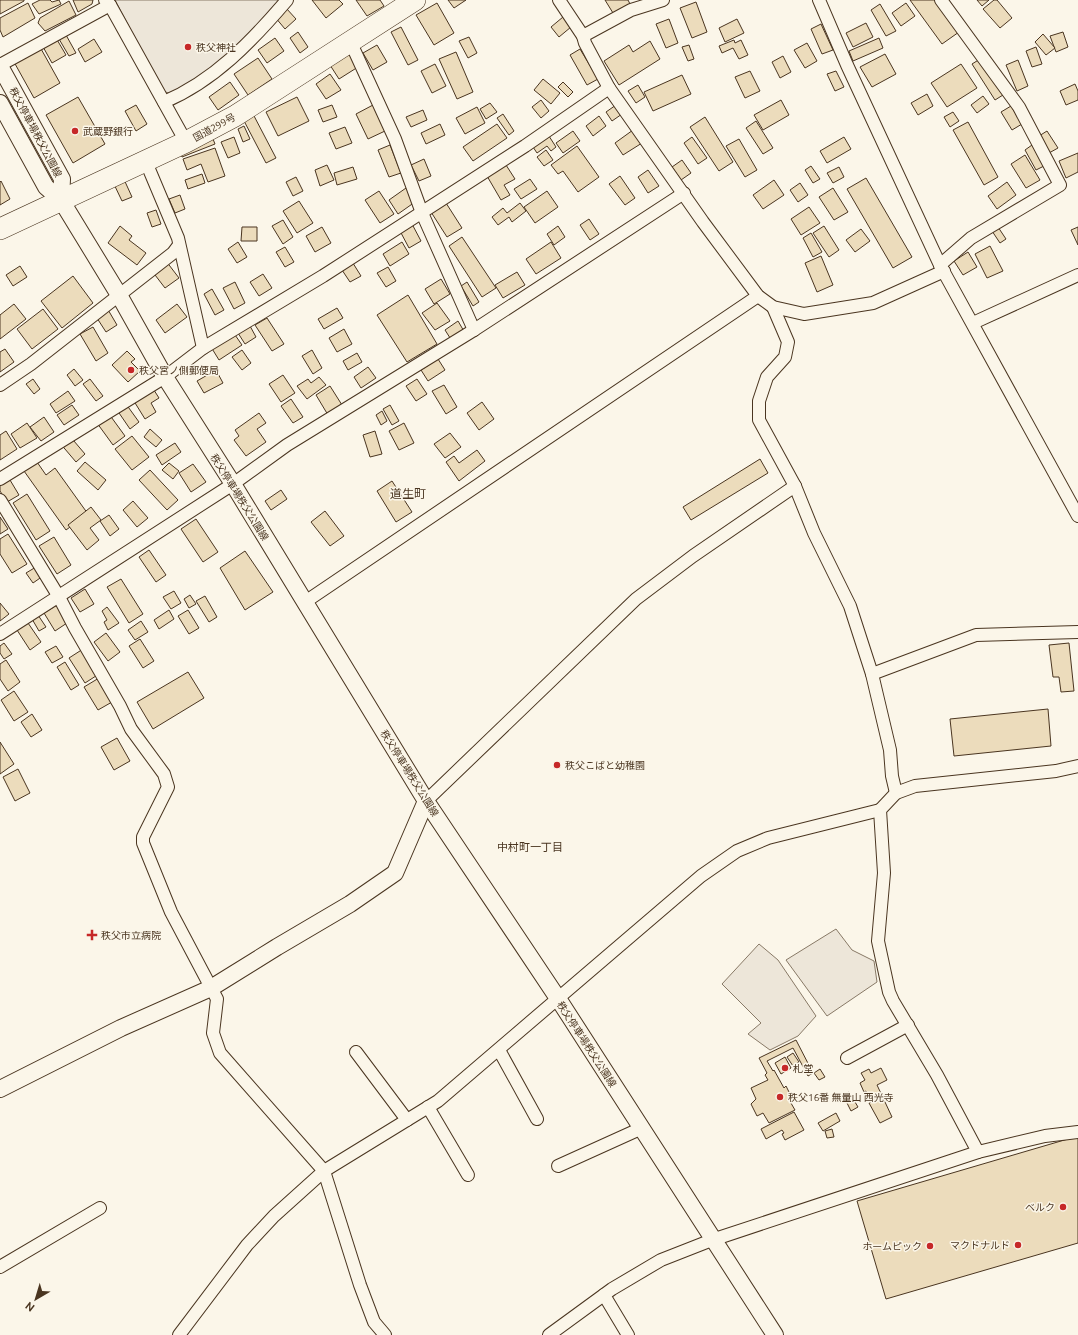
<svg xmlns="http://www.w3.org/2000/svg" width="1078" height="1335" font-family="Ubuntu,'Noto Sans JP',sans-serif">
<rect width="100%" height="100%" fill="#fbf6e9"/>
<g fill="#ede6d9" stroke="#887966">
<polygon points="115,0 280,0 244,41 199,78 171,94 163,91"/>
<polygon points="836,929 852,950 874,961 877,982 827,1016 786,960"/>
<polygon points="759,944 778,960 816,1016 798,1036 770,1050 748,1034 761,1023 722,984"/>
</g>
<g fill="#ecdcbc" stroke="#4a3520">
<polygon points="0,0 24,0 24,1 0,14"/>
<polygon points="40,0 50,0 52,2 59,0 61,4 39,14 32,4"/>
<polygon points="73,0 93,0 92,4 78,12"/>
<polygon points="312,0 339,0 343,4 326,18"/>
<polygon points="356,0 380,0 384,6 367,16"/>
<polygon points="448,0 466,0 454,8"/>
<polygon points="605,0 628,0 630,4 613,13"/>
<polygon points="910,0 936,0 959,32 942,44"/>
<polygon points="977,0 989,0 982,6"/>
<polygon points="994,0 997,0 1012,18 1000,28 983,9"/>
<polygon points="69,1 76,15 45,31 38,23 40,18"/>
<polygon points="696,2 707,32 692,38 680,8"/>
<polygon points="28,3 35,18 3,37 0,30 0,18"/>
<polygon points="437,3 454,33 434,45 416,15"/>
<polygon points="906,3 915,16 901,26 892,13"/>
<polygon points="880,4 896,31 886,36 871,10"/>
<polygon points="286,8 296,19 285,29 275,17"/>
<polygon points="563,17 571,27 559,37 551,27"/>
<polygon points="669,19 678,43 666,48 656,24"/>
<polygon points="737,19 744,33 725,42 719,28"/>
<polygon points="866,23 873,37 853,47 846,33"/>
<polygon points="821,24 833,50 822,54 811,29"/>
<polygon points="401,27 418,60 408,65 391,32"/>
<polygon points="298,32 308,47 300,53 290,38"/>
<polygon points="1063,32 1068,47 1056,52 1050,36"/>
<polygon points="1043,34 1055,48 1046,55 1035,42"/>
<polygon points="66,35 76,53 69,56 59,39"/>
<polygon points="469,37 477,53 468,58 459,41"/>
<polygon points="56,38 66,55 52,63 42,45"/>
<polygon points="275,38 284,51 267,63 258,50"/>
<polygon points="879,38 883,48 853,61 849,51"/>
<polygon points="94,39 102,52 85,62 78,49"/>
<polygon points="734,40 735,43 741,40 748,55 739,59 733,48 722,53 719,46"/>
<polygon points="650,41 660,59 619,85 604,61 629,45 633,52"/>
<polygon points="807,43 817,61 805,68 794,50"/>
<polygon points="377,45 387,62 373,70 363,53"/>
<polygon points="689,45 694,59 688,61 682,47"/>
<polygon points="40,47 60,83 34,98 14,62"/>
<polygon points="1036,47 1042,64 1032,67 1026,51"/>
<polygon points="580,49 598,79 587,85 570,55"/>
<polygon points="456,52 473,92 457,99 439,59"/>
<polygon points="349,53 358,67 339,79 330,65"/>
<polygon points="885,54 896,74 872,87 860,67"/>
<polygon points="783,56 791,72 780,78 772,62"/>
<polygon points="258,58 272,79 248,95 234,74"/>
<polygon points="980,59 1003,95 995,100 972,64"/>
<polygon points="1018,60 1028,86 1017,91 1006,65"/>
<polygon points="435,64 446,86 432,93 421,71"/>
<polygon points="961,64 977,88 947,107 931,83"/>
<polygon points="750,71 760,91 745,98 735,77"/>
<polygon points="836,71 844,87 835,91 827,74"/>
<polygon points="330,74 341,90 326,99 316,84"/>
<polygon points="682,75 691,94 653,111 644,92"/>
<polygon points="543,79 560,93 551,104 534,90"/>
<polygon points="230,82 239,95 218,110 209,97"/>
<polygon points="563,82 573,92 568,97 558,87"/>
<polygon points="1075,84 1078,91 1078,100 1066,105 1060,91"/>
<polygon points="638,85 645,97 636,103 628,91"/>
<polygon points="927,94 933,106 918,115 911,103"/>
<polygon points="983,96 989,104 977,113 971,105"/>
<polygon points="78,97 105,144 73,163 46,115"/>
<polygon points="297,97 309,121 278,136 266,112"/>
<polygon points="541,100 549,111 541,118 532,107"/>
<polygon points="781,100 789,115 763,130 754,115"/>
<polygon points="490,103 497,112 486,119 480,109"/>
<polygon points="136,105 147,124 136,131 125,111"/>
<polygon points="332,105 337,117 323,122 318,110"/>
<polygon points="373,105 385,131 368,139 356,114"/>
<polygon points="616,105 622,114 612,121 606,112"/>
<polygon points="1011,106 1022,124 1012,130 1001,112"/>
<polygon points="477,107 485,123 465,134 456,118"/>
<polygon points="423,110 427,120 411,127 406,117"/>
<polygon points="953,112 959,121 950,127 944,117"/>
<polygon points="253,114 276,158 266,163 243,119"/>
<polygon points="503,114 514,131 509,135 497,118"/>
<polygon points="599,116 606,126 593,136 586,126"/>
<polygon points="705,117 733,162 719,171 690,127"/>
<polygon points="756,121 773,148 763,154 746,128"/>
<polygon points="968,122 998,177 984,185 953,130"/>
<polygon points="440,124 445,135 426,144 421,133"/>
<polygon points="497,124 507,138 473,161 463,147"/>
<polygon points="244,126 250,139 243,142 238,129"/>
<polygon points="345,127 352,143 336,149 329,133"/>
<polygon points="633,130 642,143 623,155 615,143"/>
<polygon points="573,131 580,141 563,153 556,143"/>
<polygon points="1047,131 1058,148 1049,153 1039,136"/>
<polygon points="547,133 556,147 551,151 547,146 537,153 531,144"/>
<polygon points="211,134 215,144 182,157 178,147"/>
<polygon points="234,137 240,153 228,158 221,142"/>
<polygon points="692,137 707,158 698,164 684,143"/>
<polygon points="844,137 851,149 827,163 820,151"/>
<polygon points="739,139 757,170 745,177 726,146"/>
<polygon points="390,145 401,173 389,177 378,150"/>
<polygon points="1032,145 1044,166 1036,170 1025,150"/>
<polygon points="577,146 599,177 578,192 563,171 558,174 551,165"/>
<polygon points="215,148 225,176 208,182 201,164 187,170 183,159"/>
<polygon points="546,150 553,160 544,166 537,157"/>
<polygon points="1078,153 1078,172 1066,178 1059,161"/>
<polygon points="1025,155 1040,180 1026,188 1011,164"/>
<polygon points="424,159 431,176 419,181 411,165"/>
<polygon points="682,160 691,173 681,180 672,167"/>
<polygon points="327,165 334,180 320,186 315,170"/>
<polygon points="506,165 515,179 504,185 510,195 501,200 487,176"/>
<polygon points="811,166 820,179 813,183 805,170"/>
<polygon points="353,167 357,179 337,185 334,173"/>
<polygon points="839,167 844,177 833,183 827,173"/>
<polygon points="648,170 659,186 648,193 638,177"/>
<polygon points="202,174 205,183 188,189 185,180"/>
<polygon points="122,175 132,197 122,201 112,180"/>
<polygon points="620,176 635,198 625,205 609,184"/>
<polygon points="296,177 303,191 293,196 286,182"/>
<polygon points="866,178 912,257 893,268 847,189"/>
<polygon points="530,179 537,189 521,199 514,189"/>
<polygon points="774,180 784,195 763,209 753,195"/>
<polygon points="1,181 10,199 0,205 0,182"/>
<polygon points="1007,182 1016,195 997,209 988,196"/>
<polygon points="800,183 808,195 798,202 790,190"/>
<polygon points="406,188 415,202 398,214 389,200"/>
<polygon points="833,188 848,212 834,220 819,197"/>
<polygon points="379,191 394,214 380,223 365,200"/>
<polygon points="547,191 558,207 535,223 524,207"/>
<polygon points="180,195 185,209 175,213 169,199"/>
<polygon points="299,201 313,223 297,233 283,211"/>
<polygon points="446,203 462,228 447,237 431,212"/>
<polygon points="520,203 526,211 512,222 509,217 498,225 492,217 503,208 507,213"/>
<polygon points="809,207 820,223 801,235 791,219"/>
<polygon points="156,210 161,224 152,227 147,213"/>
<polygon points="589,219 599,234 590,240 580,225"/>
<polygon points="283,220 293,237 283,244 272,226"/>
<polygon points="412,224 421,241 409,248 400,231"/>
<polygon points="120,226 132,236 129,240 146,253 137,265 108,243"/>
<polygon points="558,226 565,237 554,245 547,234"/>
<polygon points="824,226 839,250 829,257 813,233"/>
<polygon points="242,227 257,227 257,241 241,241"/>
<polygon points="322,227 331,243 315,252 306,236"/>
<polygon points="998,227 1006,239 1000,243 992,231"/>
<polygon points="1078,227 1078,245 1071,230"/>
<polygon points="861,229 870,241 855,252 846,240"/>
<polygon points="811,233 822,252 813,257 803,238"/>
<polygon points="462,237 496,288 482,297 449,246"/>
<polygon points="238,242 247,257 237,263 228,249"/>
<polygon points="402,242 409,254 390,266 383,254"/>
<polygon points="551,242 561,258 536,274 526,259"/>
<polygon points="990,246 1003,271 987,278 975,254"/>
<polygon points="285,247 294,262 285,267 276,252"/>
<polygon points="968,252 977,267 963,275 954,261"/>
<polygon points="821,256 833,285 817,292 805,263"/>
<polygon points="351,260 361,276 350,282 340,267"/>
<polygon points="166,261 179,278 165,288 152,271"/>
<polygon points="20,266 27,277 13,286 6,275"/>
<polygon points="388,267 396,281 386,287 377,273"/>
<polygon points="517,272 525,285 503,298 495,285"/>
<polygon points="263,274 272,288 259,296 250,282"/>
<polygon points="73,276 93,303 62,328 41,301"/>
<polygon points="441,279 450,294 434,304 425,289"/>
<polygon points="235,282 245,303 234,309 223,288"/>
<polygon points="467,282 479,302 473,306 461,286"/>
<polygon points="212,289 224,310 215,315 204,294"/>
<polygon points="408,295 437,344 407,362 377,315"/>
<polygon points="437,303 450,321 435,330 422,313"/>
<polygon points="14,304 26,319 0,339 0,315"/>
<polygon points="177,304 187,317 165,333 156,320"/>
<polygon points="107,308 117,325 106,332 95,315"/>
<polygon points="337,308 343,318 324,329 318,319"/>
<polygon points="43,309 58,329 32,349 17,329"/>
<polygon points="267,318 284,344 272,351 255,325"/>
<polygon points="458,321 465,333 452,341 445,330"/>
<polygon points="250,326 256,337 245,344 238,333"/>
<polygon points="93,327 108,353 96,361 80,334"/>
<polygon points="344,329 352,344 337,352 329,338"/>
<polygon points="233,332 242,345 219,360 211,347"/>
<polygon points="5,349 14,362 0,372 0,352"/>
<polygon points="242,350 251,363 242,370 232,357"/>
<polygon points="312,350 322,368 313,374 302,356"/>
<polygon points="127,351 135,359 131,362 140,371 128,382 112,365"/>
<polygon points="357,353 362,362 348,370 343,361"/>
<polygon points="438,359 445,370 428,381 421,370"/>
<polygon points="368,367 376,378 361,388 354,377"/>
<polygon points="74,369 83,380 75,386 67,375"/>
<polygon points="216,370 223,383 204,393 197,381"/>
<polygon points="283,375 295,393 281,402 269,384"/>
<polygon points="319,377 326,385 307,399 297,386 308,379 311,383"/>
<polygon points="33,379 40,389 34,394 26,384"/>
<polygon points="90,379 103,396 96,401 83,384"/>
<polygon points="417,379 427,394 416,401 406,386"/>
<polygon points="444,385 457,407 446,414 432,391"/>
<polygon points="330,386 342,405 328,415 316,395"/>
<polygon points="152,387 159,398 151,403 156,412 145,419 132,398"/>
<polygon points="68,391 75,401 56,413 50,404"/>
<polygon points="291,399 303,417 293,423 281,406"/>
<polygon points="482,402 494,419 479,430 467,413"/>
<polygon points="126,404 139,422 130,429 117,410"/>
<polygon points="72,405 79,415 64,425 57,415"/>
<polygon points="390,405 399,421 392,425 383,409"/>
<polygon points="382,411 387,421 381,425 376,415"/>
<polygon points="259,413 266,423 257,429 266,442 246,456 234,440 239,436 235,430"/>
<polygon points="109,414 125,436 113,445 97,423"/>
<polygon points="44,417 54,432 41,441 30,427"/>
<polygon points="27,423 37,438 20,448 11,434"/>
<polygon points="404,423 414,443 399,450 389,431"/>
<polygon points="150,429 162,440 156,447 144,437"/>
<polygon points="6,431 17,449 0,460 0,435"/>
<polygon points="375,431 382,454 370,457 363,435"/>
<polygon points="450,433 461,447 445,458 434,444"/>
<polygon points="68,434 85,454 76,462 59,442"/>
<polygon points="132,436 149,457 132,470 115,449"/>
<polygon points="175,443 181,452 162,465 156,455"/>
<polygon points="477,450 485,461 459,481 446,462 454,456 459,463"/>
<polygon points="760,459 768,473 691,520 683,507"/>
<polygon points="37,462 46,475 55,468 88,514 66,530 24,471"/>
<polygon points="85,462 106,480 98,490 77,471"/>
<polygon points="169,463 179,471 173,479 162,470"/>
<polygon points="193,464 206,482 191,492 179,473"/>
<polygon points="150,470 178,500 167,510 139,480"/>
<polygon points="10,480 19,495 7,502 0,491 0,485"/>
<polygon points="392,481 412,512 396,522 377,491"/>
<polygon points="281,490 287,499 271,510 265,501"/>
<polygon points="27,494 50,531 36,540 13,503"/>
<polygon points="133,501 148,518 137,527 123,510"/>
<polygon points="91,507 101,520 90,528 99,540 87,550 68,525"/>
<polygon points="325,511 344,536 330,546 311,522"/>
<polygon points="109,515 119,529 110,536 100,521"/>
<polygon points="0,517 8,529 0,534"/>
<polygon points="196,519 218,552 203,562 181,529"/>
<polygon points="8,534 27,564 12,573 0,554 0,539"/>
<polygon points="54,537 71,565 57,574 39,546"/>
<polygon points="149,550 166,575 156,582 139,557"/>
<polygon points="245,551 273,592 245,610 220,568"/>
<polygon points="36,567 43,576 33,583 26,573"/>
<polygon points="121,579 143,614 129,623 107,587"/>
<polygon points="85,589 94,604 80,612 71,598"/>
<polygon points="174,591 181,603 171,609 163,597"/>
<polygon points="190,595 196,604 189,608 184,599"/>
<polygon points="205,596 217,617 209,622 196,601"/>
<polygon points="0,603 9,614 0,621"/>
<polygon points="57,605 67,623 55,631 44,613"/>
<polygon points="107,607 119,623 108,630 104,622 107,620 102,611"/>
<polygon points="169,610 174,619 159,629 154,620"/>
<polygon points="188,610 199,628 189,634 178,616"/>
<polygon points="38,615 46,627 39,631 32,619"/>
<polygon points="141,621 148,632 135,640 128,630"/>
<polygon points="28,623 41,642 30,650 17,630"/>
<polygon points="106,633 120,652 108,661 94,642"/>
<polygon points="140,639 154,661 143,668 129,646"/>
<polygon points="4,643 12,654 4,659 0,653 0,646"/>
<polygon points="1069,643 1074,691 1061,692 1059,677 1053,677 1049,645"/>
<polygon points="56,646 63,657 52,663 45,652"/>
<polygon points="83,649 99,674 85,683 69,658"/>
<polygon points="6,660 20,682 8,691 0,679 0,664"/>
<polygon points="65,662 79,685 71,690 57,667"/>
<polygon points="188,672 204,698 153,729 137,702"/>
<polygon points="99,678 112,702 98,710 84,687"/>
<polygon points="14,691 28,712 14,721 1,700"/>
<polygon points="1048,709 1051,746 954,756 950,719"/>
<polygon points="32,714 42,730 31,737 21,722"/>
<polygon points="117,738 130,761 114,770 101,747"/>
<polygon points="0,742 14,764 0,774"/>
<polygon points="18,769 30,793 15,801 3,777"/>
<polygon points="796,1040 813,1073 808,1076 793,1048 767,1061 773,1071 774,1070 784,1088 786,1086 791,1096 788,1098 795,1110 769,1123 763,1113 757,1116 751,1104 756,1099 751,1088 768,1080 765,1075 767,1073 759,1058"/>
<polygon points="793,1053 799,1062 793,1066 787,1057"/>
<polygon points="785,1057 791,1068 781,1074 775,1063"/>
<polygon points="881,1068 887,1080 877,1085 892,1117 880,1123 869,1103 871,1102 866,1091 864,1092 860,1083 865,1080 861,1073 869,1069 871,1073"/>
<polygon points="820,1069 825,1077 819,1080 814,1073"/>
<polygon points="849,1092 858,1107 851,1111 843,1095"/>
<polygon points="794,1112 804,1130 785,1140 782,1134 784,1133 782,1130 766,1139 761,1129"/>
<polygon points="836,1113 840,1121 823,1131 818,1123"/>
<polygon points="832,1129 834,1137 827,1138 825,1131"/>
<polygon points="1078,1136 1078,1243 886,1299 857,1201"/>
</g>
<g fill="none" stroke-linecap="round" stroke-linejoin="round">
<g stroke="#4a3520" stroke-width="14">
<g id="street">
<polyline points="105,0 110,5 186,142"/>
<polyline points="559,0 583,36 585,43 609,88 703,222 758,296 773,307 804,314 873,303 944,271"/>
<polyline points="819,0 847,65 940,265 1078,516"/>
<polyline points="583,36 631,10 663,0"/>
<polyline points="350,41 395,139 422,213 474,330"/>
<polyline points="0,65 110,5"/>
<path d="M 164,102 C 214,81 252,41 287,0"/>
<polyline points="146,162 178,238 203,348"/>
<polyline points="940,265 971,238 1060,185 1019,107 941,0"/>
<polyline points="773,307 788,342 785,357 767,377 759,401 759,420 795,486 814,533 850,606 872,674 890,750 892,776 896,793"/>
<polyline points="973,323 1078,275"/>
<polyline points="0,385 31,364 173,253 179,245"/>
<polyline points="0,479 165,377 203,348 323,276 525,146 609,88"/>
<polyline points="0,500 59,597 75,628 120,706 131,729 164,774 168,787 143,837 143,843 171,912 217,999 213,1033 220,1053 324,1171 360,1285 374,1322 385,1335"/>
<polyline points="305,602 758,296"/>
<polyline points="0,634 233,484 287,445 474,330 684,193"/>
<polyline points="872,674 976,635 1078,632"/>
<polyline points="1078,766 1056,771 915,786 896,793 880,810 884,873 878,941 889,992 893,1001 937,1075 978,1152 1045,1136 1078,1132"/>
<polyline points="426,801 636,599 693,556 795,486"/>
<polyline points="499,1050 537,1119"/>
<polyline points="356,1052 407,1120"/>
<polyline points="847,1058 908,1025"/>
<polyline points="428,1107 468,1175"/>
<polyline points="558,1166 642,1128"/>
<polyline points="0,1267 100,1208"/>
<polyline points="604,1295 628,1335"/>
<polyline points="179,1335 247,1245 274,1216 324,1171 438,1101 701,876 737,851 768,838 880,810"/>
<polyline points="549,1335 612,1289 661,1260 712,1240 978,1152"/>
</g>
</g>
<g stroke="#4a3520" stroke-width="18">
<g id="secondary">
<polyline points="0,66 62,179 61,200"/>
<polyline points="0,103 46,187 61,200 119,295 165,377 233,484 426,801 559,1000 775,1335"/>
<polyline points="0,1089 121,1028 211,988 277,947 350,904 395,873 426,801"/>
</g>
</g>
<g stroke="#4a3520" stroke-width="22">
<polyline id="highway" points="0,229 186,142 235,116 415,0"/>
</g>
<use href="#street" stroke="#fbf6e9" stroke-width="12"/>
<use href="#secondary" stroke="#fbf6e9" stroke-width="16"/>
<use href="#highway" stroke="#fbf6e9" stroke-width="21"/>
</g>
<g fill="#c62828" stroke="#fbf6e9" stroke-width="1.5">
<circle cx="188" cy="47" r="4"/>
<circle cx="75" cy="131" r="4"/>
<circle cx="131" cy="370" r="4"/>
<circle cx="557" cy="765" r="4"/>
<path d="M90 929h4v4h4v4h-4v4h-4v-4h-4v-4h4z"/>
<circle cx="785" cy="1068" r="4"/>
<circle cx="780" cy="1097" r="4"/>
<circle cx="1063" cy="1207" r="4"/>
<circle cx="1018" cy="1245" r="4"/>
<circle cx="930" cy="1246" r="4"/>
</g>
<g text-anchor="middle" stroke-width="3" stroke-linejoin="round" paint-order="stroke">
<g font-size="10" fill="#4a3520" stroke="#fbf6e9" text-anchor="start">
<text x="196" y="51">秩父神社</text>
<text x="83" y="135">武蔵野銀行</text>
<text x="139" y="374">秩父宮ノ側郵便局</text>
<text x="565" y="769">秩父こばと幼稚園</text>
<text x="101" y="939">秩父市立病院</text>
<text x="793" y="1072">札堂</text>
<text x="788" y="1101">秩父16番 無量山 西光寺</text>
<text x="1055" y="1211" text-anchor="end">ベルク</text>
<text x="1010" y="1249" text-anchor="end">マクドナルド</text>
<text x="922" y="1250" text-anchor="end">ホームピック</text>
</g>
<g font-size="10" fill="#4a3520" stroke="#fbf6e9">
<text transform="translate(214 127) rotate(-29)" y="4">国道299号</text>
<text transform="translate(36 132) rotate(62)" y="4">秩父停車場秩父公園線</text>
<text transform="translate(240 497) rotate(58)" y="4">秩父停車場秩父公園線</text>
<text transform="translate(410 773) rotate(58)" y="4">秩父停車場秩父公園線</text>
<text transform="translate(587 1044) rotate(57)" y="4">秩父停車場秩父公園線</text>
</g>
<g font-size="11" fill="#4a3520" stroke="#fbf6e9">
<text x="530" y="851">中村町一丁目</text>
</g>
<g font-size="12" fill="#4a3520" stroke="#fbf6e9">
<text x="408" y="498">道生町</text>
</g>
</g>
<g transform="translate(36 1299) rotate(218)" stroke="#fbf6e9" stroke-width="3" paint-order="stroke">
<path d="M0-3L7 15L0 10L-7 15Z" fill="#4a3520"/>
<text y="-6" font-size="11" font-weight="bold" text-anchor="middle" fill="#4a3520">N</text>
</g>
</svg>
